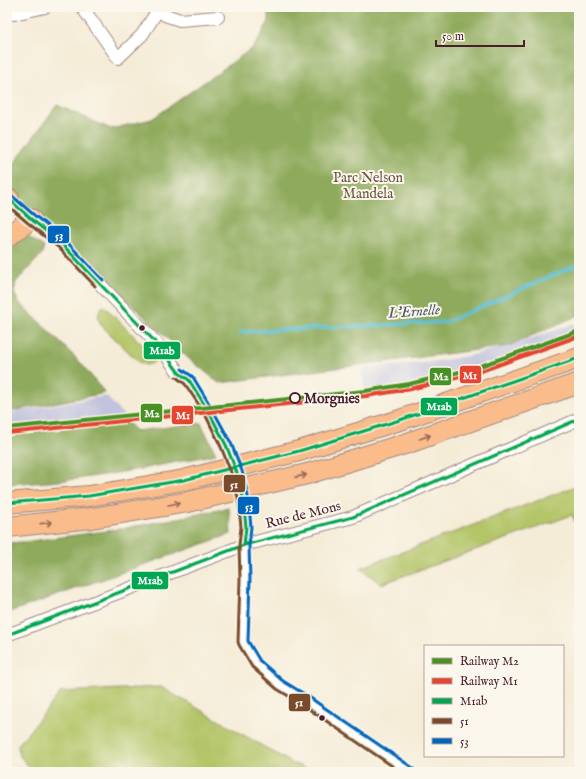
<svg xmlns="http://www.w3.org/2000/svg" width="586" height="779" font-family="'IM FELL English',serif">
<rect width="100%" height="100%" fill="#fbf7ec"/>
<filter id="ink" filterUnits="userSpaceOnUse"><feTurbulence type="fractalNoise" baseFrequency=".025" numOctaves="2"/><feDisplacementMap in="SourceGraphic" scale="8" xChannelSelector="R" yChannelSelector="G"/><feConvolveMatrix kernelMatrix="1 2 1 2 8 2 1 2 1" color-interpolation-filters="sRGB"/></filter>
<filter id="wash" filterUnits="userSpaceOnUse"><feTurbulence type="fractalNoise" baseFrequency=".012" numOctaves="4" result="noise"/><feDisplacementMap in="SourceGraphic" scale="16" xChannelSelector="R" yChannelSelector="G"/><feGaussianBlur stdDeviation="0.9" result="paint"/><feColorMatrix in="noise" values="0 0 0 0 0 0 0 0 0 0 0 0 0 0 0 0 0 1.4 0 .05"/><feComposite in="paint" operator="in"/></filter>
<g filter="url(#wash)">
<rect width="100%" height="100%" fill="#f5ecd7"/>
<g fill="#c1c2dd">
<polygon points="579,322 579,336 492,367 450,380 425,386 388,393 365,395 362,369 433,362 472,355 526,340"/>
<polygon points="106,396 128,420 7,432 7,413"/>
</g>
<g fill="#b3c568" stroke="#7e724a">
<path d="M 103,306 L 107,309 L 155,357 L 156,359 L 153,363 L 146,365 L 139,362 L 102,326 C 97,319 97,312 103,306 Z"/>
<polygon points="579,485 579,531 572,515 381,584 360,568"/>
<polygon points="161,687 292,763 315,772 33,772 19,755 18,745 61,692"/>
</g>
<g fill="#8eaa5c" stroke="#6c6444">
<polygon points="267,7 579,7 579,315 508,346 219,383 187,357 7,187 7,173 57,105 111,129 152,119 254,47 269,21"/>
<polygon points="27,236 44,247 42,254 16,282 14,293 19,302 80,362 105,393 7,412 7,249 20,239"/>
<path d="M 127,421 L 136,431 L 201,423 L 216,454 C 164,465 112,475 59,481 C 42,483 24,483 7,484 L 7,435 Z"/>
<polygon points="229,508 231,534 7,613 7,543 24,542 121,529"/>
</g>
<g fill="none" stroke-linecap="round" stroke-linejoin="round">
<polyline stroke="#56c0d2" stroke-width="3.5" points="240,332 446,322 579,264"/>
</g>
</g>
<g filter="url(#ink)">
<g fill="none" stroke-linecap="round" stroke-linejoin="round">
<g stroke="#a08681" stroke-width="14">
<g id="minor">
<polyline points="82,7 118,58 142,35 160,7"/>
<polyline points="160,7 165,15 180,20 218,17"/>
<polyline points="14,14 45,7"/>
<polyline points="7,198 31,219 61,243 160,347 179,373 189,380 211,416"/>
<polyline points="246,527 244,545 245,579 243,642 256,664 280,685 303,699 410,772"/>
<polyline points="7,635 244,545 353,517 579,419"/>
</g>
</g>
<g stroke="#a08681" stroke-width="22">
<g id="trunk">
<polyline points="7,201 9,199"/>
<polyline points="7,237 31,219"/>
<polyline points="7,503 89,496 184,480 299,451 400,420 579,358"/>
<polyline points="7,527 92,518 188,502 307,474 408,443 579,383"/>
</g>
</g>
<use href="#minor" stroke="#fff" stroke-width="12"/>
<use href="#trunk" stroke="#fabc8b" stroke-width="20"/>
<g stroke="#a08681" stroke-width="14" stroke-linecap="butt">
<path id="minor-bridge" d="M 211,416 C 221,435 232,454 238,474 C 243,491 244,509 246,527"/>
</g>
<use href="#minor-bridge" stroke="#fff" stroke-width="12"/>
<g stroke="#fbf7ec" stroke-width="6">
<g id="bus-1">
<polyline points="7,201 9,199 31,219 61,243 160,347 179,373 189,380 209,412 226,445 237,473 243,497 246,527 244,545"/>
<polyline points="7,503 89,496 184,480 299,451 400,420 579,358"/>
<polyline points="7,635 244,545 353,517 579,419"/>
</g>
</g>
<g stroke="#fbf7ec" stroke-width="6">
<g id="bus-2">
<polyline points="7,205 28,223 58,247 95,286"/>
<polyline points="176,377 185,384 205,414 221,447 232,475 238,498 241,527 239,545 240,579 238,642 239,645 252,667 277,689 300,703 401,772"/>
</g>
</g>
<g stroke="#fbf7ec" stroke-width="6">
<g id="bus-3">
<polyline points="10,194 34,215 65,240 103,280"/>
<polyline points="182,369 193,377 213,410 231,443 242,471 248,496 251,527 249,545 250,579 248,641 260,661 283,681 306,695 413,768"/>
</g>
</g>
<use href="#bus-1" stroke="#00a651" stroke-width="3"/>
<use href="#bus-2" stroke="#7a4b2a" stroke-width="3"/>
<use href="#bus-3" stroke="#0065bd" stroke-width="3"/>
<g stroke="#fbf7ec" stroke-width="7">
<polyline id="rail-1" points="7,428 365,391 409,384 472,369 579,331"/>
</g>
<g stroke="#fbf7ec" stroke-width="7">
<polyline id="rail-2" points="8,433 366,396 410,389 473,374 579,336"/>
</g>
<use href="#rail-1" stroke="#489224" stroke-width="4"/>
<use href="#rail-2" stroke="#e5442e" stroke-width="4"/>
</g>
<defs><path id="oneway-shaft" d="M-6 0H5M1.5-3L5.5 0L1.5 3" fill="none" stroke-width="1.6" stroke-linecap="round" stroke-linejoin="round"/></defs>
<g stroke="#996656">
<use href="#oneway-shaft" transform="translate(425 437) rotate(-19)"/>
<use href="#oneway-shaft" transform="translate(301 476) rotate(-13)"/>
<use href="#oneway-shaft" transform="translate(174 504) rotate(-10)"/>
<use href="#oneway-shaft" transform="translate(46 523) rotate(-6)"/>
</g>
</g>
<g fill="#4a1f2b" stroke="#fbf7ec" stroke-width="1.5">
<circle cx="142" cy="328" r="3.5"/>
<circle cx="322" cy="718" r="3.5"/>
</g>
<circle fill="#fbf7ec" stroke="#4a1f2b" stroke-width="2" cx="295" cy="398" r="5"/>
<g text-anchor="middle" stroke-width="4" stroke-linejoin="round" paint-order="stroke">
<g font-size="14" fill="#6a513d" stroke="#fbf7ec">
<text x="368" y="182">Parc Nelson<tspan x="368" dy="16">Mandela</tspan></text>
</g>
<g font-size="14" font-weight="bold" fill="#4a1f2b" stroke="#fbf7ec" text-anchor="start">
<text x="304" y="403">Morgnies</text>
</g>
<g font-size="14" fill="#4a1f2b" stroke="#fbf7ec">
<text transform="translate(303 514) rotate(-14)" y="5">Rue de Mons</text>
</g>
<g font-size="15" font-style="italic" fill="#4e5765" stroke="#fbf7ec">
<text transform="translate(414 311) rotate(-4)" y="5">L'Ernelle</text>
</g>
</g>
<g stroke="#fbf7ec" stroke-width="1.5">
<rect x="47" y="225" width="23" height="19" rx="4" fill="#0065bd"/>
<rect x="143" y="341" width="38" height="19" rx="4" fill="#00a651"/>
<rect x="459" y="365" width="23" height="19" rx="4" fill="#e5442e"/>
<rect x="429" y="367" width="23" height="19" rx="4" fill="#489224"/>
<rect x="420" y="397" width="38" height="19" rx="4" fill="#00a651"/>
<rect x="140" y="403" width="23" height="20" rx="4" fill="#489224"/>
<rect x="171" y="405" width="23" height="20" rx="4" fill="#e5442e"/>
<rect x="223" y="474" width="23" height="19" rx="4" fill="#7a4b2a"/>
<rect x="237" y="496" width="23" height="19" rx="4" fill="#0065bd"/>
<rect x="131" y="571" width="38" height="19" rx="4" fill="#00a651"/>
<rect x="288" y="693" width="23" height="19" rx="4" fill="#7a4b2a"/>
</g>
<g font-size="11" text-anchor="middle" font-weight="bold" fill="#fff">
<text x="59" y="239">53</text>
<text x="162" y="354">M1ab</text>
<text x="470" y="379">M1</text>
<text x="441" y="380">M2</text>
<text x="439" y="410">M1ab</text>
<text x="152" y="417">M2</text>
<text x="183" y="419">M1</text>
<text x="234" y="488">51</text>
<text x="249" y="510">53</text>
<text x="150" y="584">M1ab</text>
<text x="299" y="706">51</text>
</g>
<rect width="586" height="779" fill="none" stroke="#fbf7ec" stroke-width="24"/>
<rect x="424" y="645" width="140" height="112" fill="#fbf7ec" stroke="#b4a19f"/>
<rect x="432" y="658" width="20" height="6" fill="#489224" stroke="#b4a19f"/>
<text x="460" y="665" font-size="12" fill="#4a1f2b">Railway M2</text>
<rect x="432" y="678" width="20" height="6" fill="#e5442e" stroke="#b4a19f"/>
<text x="460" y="685" font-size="12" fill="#4a1f2b">Railway M1</text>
<rect x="432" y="698" width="20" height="6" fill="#00a651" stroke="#b4a19f"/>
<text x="460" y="705" font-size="12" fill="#4a1f2b">M1ab</text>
<rect x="432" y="718" width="20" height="6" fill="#7a4b2a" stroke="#b4a19f"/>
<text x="460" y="725" font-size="12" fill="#4a1f2b">51</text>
<rect x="432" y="738" width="20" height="6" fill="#0065bd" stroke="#b4a19f"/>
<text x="460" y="745" font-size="12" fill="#4a1f2b">53</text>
<path d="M436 40v6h88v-6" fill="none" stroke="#4a1f2b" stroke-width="2"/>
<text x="442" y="40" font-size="12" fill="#4a1f2b" stroke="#fbf7ec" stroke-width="3" paint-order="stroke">50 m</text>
</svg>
